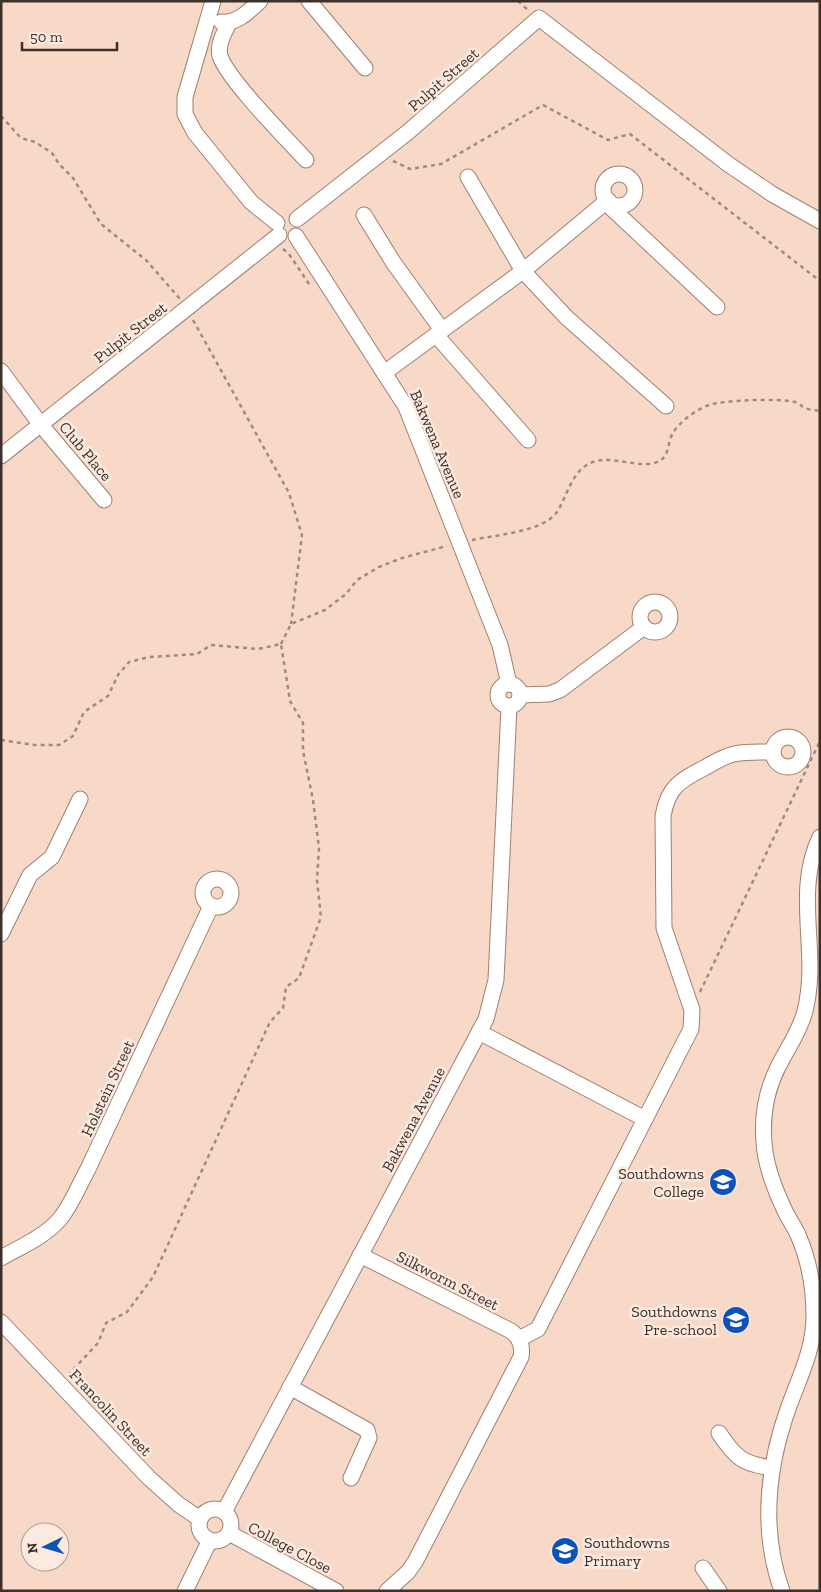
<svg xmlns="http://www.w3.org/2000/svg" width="821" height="1592" font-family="'Zilla Slab',serif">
<rect width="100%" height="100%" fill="#f8d9c8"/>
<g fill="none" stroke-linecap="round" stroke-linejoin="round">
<g stroke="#9c8071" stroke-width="17">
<g id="minor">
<polyline points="213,1 185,97 185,114 195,133 251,202 277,223"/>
<polyline points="309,1 365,68"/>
<path d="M 221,22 C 237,24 248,12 260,1"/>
<path d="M 229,23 C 224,33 217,45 220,56 C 228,80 286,138 306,160"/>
<circle cx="619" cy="190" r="16"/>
<polyline points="468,177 523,271 566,317 666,406"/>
<polyline points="605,202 717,307"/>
<polyline points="364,215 393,262 442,330"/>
<polyline points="297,219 408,132 539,18 728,164 772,194 820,221"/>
<polyline points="296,236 406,407 500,645 509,684"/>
<polyline points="436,335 528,440"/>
<polyline points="1,371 41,425 104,500"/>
<polyline points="384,373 523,271 608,200"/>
<polyline points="1,456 279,235"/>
<circle cx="655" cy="617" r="15"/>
<circle cx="509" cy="695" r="11"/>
<polyline points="520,695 549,694 560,690 644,627"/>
<circle cx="788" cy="752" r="15"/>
<circle cx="217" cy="893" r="14"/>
<polyline points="1,934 30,875 52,857 80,799"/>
<polyline points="479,1032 645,1119"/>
<path d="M 360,1255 L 511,1331 C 520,1338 523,1346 521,1357 L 415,1562 L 408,1572 L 387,1591"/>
<path d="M 1,1258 C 20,1247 44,1237 59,1220 C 71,1206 79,1185 88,1169 L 211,906"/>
<polyline points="1,1322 149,1478 178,1504 200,1519"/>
<path d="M 519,1339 L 538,1329 L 541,1323 L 691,1029 L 692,1010 L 664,928 L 663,816 C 668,786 681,780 706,767 C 715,762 724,756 734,754 C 747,751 761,752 773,752"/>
<polyline points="290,1387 367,1430 369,1438 351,1478"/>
<path d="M 719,1433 C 735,1457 742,1464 772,1468"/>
<circle cx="215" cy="1525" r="16"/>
<polyline points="224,1512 486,1019 496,980 509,707"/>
<polyline points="229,1533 336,1591"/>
<polyline points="703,1568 719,1591"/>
<polyline points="185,1591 210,1540"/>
<path d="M 782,1591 C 760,1529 767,1467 789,1406 C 800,1376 814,1349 814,1316 C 814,1289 809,1260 798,1235 C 795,1227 789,1220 785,1211 C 776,1192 768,1172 765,1152 C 761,1123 765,1093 778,1067 C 787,1049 800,1031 805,1011 C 820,951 793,894 820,837"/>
</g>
</g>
<g stroke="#a18b7f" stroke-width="2.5" stroke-dasharray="4 4" stroke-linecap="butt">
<polyline points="518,1 528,10"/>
<polyline points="1,116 21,138 35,142 52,153 59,164 73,178 101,224 146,260 180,299"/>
<polyline points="393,161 410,169 441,164 543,105 608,140 630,134 820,281"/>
<polyline points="283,249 289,254 311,287"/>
<polyline points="193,320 289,493 302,535 291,624"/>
<path d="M 472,540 C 495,535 543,532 557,512 C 566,498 570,478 584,467 C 603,451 632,468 654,463 C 671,459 666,444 673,433 C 679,422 697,409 709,405 C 725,400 778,398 795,402 C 799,403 801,406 805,408 C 809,410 815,410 820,411"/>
<polyline points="281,644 291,624 325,610 346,594 357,580 379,567 402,558 447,546"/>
<polyline points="1,740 34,745 59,745 73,736 84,712 108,696 118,675 129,662 149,657 197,654 211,645 258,649 281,644 290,701 303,723 303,751 313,800 319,848 317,880 321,917 299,978 286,987 283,1008 270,1022 153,1277 127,1312 106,1323 98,1343 68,1375"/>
<polyline points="700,992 820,741"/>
</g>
<use href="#minor" stroke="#fff" stroke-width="15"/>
</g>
<defs>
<g id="school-disc" transform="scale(1.4375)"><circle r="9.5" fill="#0c52bc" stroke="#fce9df"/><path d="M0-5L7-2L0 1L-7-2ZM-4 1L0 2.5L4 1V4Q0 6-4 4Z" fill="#fff"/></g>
</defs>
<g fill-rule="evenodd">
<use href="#school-disc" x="723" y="1182"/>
<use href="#school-disc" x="736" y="1320"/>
<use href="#school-disc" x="565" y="1551"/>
</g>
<g text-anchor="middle" stroke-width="5" stroke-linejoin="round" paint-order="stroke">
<g font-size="16" fill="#3c312a" stroke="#fce9df">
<text transform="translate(443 79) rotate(-41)" y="6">Pulpit Street</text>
<text transform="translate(130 332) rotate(-38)" y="6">Pulpit Street</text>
<text transform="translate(438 444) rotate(67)" y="6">Bakwena Avenue</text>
<text transform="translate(86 451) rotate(50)" y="6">Club Place</text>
<text transform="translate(107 1088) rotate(-65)" y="6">Holstein Street</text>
<text transform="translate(413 1119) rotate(-62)" y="6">Bakwena Avenue</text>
<text transform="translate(448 1280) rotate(27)" y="6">Silkworm Street</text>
<text transform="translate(111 1412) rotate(47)" y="6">Francolin Street</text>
<text transform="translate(290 1547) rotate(28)" y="6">College Close</text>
</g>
<g font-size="16" fill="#3c312a" stroke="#fce9df" text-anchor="end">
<text x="704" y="1179">Southdowns<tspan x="704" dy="18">College</tspan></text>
<text x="717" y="1317">Southdowns<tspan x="717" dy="18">Pre-school</tspan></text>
<text x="584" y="1548" text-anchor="start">Southdowns<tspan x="584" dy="18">Primary</tspan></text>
</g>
</g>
<rect width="821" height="1592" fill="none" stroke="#3c312a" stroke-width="5"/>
<g transform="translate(45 1547) rotate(265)"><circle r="24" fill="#fce9df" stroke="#af9f97"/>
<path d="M0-4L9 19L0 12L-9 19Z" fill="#0c52bc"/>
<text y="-8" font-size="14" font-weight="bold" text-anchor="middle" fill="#3c312a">N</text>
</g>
<path d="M22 42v8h95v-8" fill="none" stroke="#3c312a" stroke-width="2.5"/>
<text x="30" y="42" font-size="15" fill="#3c312a" stroke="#fce9df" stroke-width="4" paint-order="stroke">50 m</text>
</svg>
